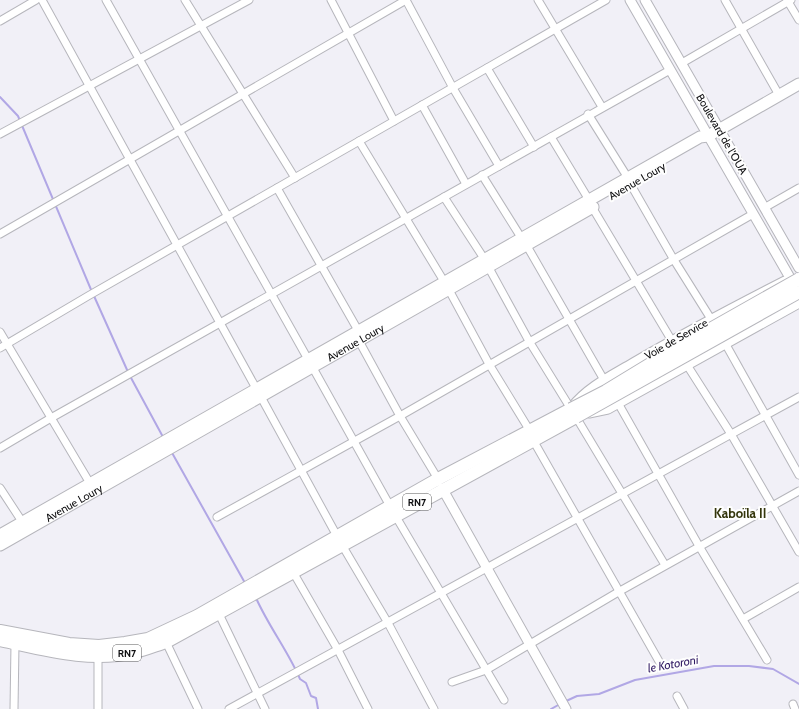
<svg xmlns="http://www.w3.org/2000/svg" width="799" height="709" font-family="Cabin,sans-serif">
<rect width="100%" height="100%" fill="#f1f0f7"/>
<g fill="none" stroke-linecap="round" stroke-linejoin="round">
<g stroke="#b1a7e5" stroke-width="2">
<polyline points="0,97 18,116 92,292"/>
<polyline points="94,296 128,372"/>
<polyline points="130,376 163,437"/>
<polyline points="171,451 245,583"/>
<path d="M 256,598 C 269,627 288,651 300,679 L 306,683 L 311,696 L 316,698 L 318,709"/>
<polyline points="564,702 577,696 599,694 635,680 714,666 749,666 773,669 799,684"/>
<polyline points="551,709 560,704"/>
</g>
<g stroke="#b6b6bc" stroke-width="9">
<g id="street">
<polyline points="42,0 257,390"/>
<polyline points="106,0 309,361"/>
<polyline points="185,0 295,178"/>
<polyline points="331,0 394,121"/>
<polyline points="406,0 453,88 499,166"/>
<polyline points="538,0 602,107"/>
<polyline points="725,0 779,95"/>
<polyline points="787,0 799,20"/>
<polyline points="0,21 36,0"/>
<polyline points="682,63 791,0"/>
<polyline points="487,68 534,147"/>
<polyline points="422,105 466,184"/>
<polyline points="588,114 628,178"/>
<polyline points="0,134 249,0"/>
<polyline points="551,137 589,200"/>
<polyline points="359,141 445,283"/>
<polyline points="482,175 522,239"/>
<polyline points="631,185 674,260 711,319"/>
<polyline points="277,188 359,332"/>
<polyline points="444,197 485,260"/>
<polyline points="592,207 672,341"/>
<polyline points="764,208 799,188"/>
<polyline points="0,234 406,0"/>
<polyline points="527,246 604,380"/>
<polyline points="489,268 529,341 571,409"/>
<polyline points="449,290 489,364 530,431"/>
<polyline points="0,332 91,485"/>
<polyline points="359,341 400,416 438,479"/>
<polyline points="725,343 799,475"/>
<polyline points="0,348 88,296 606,0"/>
<polyline points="687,365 731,434 799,552"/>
<polyline points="313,368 390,506"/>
<polyline points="261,397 337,536"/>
<polyline points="618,403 699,546 767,660"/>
<polyline points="576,417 665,565"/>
<polyline points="533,440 660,663"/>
<polyline points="0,448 51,418 670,70"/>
<polyline points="0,488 23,523"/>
<polyline points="395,515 504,700"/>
<polyline points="217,517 400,416 753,214"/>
<polyline points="342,545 388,623 434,709"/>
<polyline points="293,572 338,650 368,709"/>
<polyline points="219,614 265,709"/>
<polyline points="743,619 799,587"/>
<polyline points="166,642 198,709"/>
<polyline points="452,682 486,670 620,591 799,491"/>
<polyline points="677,696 684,709"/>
<polyline points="793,704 795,709"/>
<polyline points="14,709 15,644"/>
<polyline points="98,709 98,656"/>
<polyline points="229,709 799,397"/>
</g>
</g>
<g stroke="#b6b6bc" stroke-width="11">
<g id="secondary">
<polyline points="630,0 789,276"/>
<polyline points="645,0 799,268"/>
<path d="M 572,407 C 588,387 611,376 633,363 C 683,334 734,307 785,281"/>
<polyline points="589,413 608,409 799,303"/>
<polyline points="442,488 566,709"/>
</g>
</g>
<g stroke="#b6b6bc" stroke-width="13">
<g id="primary">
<polyline points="0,535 700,137 708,136 799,84"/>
<path id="s1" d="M 0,545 L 593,207"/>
</g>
</g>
<g stroke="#b6b6bc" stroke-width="14">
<g id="highway">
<polyline points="0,631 69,644 99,646 125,643 148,639 197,616 438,479 571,409"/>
<path d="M 0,640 C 43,649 90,663 134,652 C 145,650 156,645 166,642 L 576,417"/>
</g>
</g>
<use href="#street" stroke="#fff" stroke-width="7"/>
<use href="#secondary" stroke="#fff" stroke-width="9"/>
<use href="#primary" stroke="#fff" stroke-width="11"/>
<use href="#highway" stroke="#fff" stroke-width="12"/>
<g stroke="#b6b6bc" stroke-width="14" stroke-linecap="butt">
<g id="highway-bridge">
<polyline points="571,409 606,391 675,349 799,279"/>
<polyline points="576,417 799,292"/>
</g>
</g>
<use href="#highway-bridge" stroke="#fff" stroke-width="12"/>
</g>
<g text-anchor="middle" stroke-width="4" stroke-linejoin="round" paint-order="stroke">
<g fill="#fefefe" stroke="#565657" stroke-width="1">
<rect x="403" y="494" width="28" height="16" rx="3"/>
<rect x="113" y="645" width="28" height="16" rx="3"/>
</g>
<g font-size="10" font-weight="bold" fill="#0e0e10">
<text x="417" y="506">RN7</text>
<text x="127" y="657">RN7</text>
</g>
<g font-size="11" fill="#0e0e10" stroke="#fefefe">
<text transform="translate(722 134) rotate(60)" y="4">Boulevard de l'OUA</text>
<text transform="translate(637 181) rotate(-30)" y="4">Avenue Loury</text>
<text transform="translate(676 339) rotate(-30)" y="4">Voie de Service</text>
<text dy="4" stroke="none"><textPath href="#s1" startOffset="409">Avenue Loury</textPath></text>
<text dy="4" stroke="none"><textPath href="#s1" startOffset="85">Avenue Loury</textPath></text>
</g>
<g font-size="12" font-style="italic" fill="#321c64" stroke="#fefefe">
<text transform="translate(673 664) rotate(-10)" y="4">le Kotoroni</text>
</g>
<g font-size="13" font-weight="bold" fill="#34360c" stroke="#fefefe">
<text x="740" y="518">Kaboïla II</text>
</g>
</g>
</svg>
